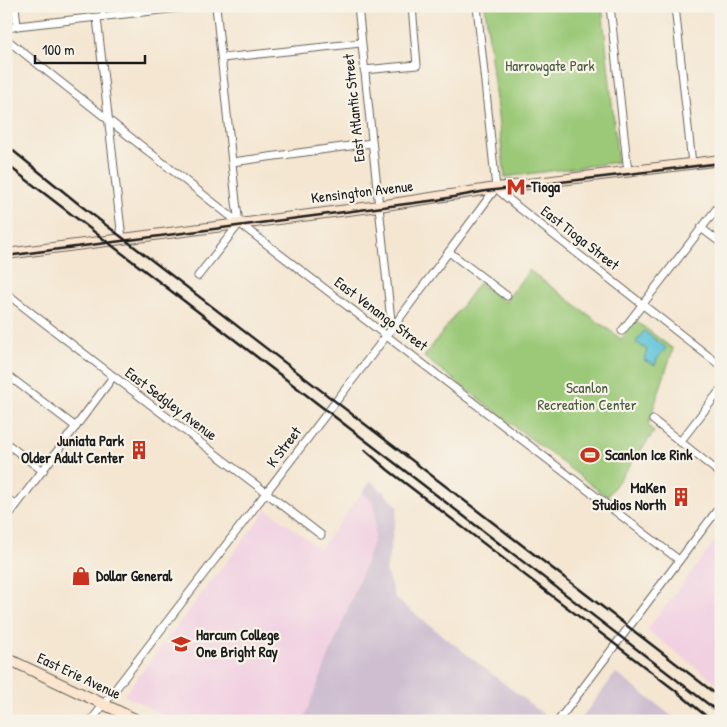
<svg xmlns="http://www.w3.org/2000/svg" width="727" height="727" font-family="'Patrick Hand',sans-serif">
<rect width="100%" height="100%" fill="#f7f3e8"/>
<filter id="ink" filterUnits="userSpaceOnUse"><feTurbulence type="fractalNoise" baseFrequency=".02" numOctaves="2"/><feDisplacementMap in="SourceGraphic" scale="10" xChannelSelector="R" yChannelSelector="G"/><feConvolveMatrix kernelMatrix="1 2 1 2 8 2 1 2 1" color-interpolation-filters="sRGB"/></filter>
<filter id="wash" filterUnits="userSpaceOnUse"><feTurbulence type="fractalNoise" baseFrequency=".0096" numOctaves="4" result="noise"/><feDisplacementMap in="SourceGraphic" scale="20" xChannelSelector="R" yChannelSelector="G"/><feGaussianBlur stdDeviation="1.12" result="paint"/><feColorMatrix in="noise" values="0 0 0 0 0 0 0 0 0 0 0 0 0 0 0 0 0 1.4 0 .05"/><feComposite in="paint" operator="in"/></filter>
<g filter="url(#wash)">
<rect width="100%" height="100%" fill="#f4e6d1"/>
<g fill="#f1d0e2">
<polygon points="362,493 373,500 375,518 374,539 360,578 303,721 175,721 124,695 267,509 320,549"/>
<polygon points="721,534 721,686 647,630"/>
</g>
<g fill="#cebed0">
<polygon points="371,481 398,506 386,572 396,599 547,717 544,721 303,721 360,578 374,539 375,518 373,501 362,493"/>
<polygon points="616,673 678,721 579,721"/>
</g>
<g fill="#9bc978" stroke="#5c724a">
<polygon points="485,6 602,6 618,162 505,177"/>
<polygon points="529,270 621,339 636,321 673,349 648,425 654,432 607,497 424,357 479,283 505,302"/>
</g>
<polygon fill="#5dc3da" stroke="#3c707b" points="644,331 666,348 657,359 655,365 644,360 647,350 636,342"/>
</g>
<g filter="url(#ink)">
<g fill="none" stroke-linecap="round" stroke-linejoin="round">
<g stroke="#68635b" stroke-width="9">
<g id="street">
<polyline points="15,6 17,26"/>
<polyline points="216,6 236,202 239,223"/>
<polyline points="358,6 391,321 393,327"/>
<polyline points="477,6 496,188 518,207 721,366"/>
<polyline points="610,6 628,172"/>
<polyline points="675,6 692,164"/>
<polyline points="97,18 122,239"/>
<polyline points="6,29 17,26 197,6"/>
<polyline points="6,39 239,223 679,560"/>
<polyline points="222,58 361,43"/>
<polyline points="364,70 417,65 412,6"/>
<polyline points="232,162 372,143"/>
<polyline points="701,228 721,243"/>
<polyline points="449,252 507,296"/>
<polyline points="198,276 239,224"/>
<path d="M 6,293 C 110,375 217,454 321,535"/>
<polyline points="622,331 721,203"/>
<polyline points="6,374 76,427"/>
<polyline points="653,420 721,474"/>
<polyline points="680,442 721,389"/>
<polyline points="6,443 43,471"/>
<polyline points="6,498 16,505"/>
<polyline points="6,519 113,377"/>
<polyline points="91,721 393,327 496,188"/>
<polyline points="558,721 721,505"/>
</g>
</g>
<g stroke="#68635b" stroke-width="12">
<g id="secondary">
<polyline points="6,254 379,206 496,188 721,160"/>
<polyline points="6,658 139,721"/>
</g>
</g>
<use href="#street" stroke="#fff" stroke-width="7"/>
<use href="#secondary" stroke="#fce5cf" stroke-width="10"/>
<g stroke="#1c1c1c" stroke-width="2.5">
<polyline points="6,145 80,205 721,698"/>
<polyline points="6,164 721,714"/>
<polyline points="6,256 437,200 486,191 721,163"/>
<polyline points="365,450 388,470 676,691 712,721"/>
</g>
</g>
</g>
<defs>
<g id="metro-bare" transform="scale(1.5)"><path d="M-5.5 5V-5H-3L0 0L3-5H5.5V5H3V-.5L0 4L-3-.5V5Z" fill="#c8321e" stroke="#f7f3e8" stroke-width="2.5" paint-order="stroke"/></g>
<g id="building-bare" transform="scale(1.5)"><path d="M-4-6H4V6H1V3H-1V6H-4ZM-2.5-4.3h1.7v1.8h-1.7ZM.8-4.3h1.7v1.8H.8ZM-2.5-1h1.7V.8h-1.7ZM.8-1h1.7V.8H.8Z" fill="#c8321e" stroke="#f7f3e8" stroke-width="2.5" paint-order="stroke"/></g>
<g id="stadium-bare" transform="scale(1.5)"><path d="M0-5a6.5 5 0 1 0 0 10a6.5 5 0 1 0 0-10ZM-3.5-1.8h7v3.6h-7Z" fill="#c8321e" stroke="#f7f3e8" stroke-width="2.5" paint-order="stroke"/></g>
<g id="shop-bare" transform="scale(1.5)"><path d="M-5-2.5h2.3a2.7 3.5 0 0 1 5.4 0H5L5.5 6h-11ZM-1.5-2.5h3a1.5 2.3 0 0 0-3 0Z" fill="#c8321e" stroke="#f7f3e8" stroke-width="2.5" paint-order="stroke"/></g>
<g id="university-bare" transform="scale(1.5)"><path d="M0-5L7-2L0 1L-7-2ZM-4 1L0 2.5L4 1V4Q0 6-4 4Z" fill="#c8321e" stroke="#f7f3e8" stroke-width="2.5" paint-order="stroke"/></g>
</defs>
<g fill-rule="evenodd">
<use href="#metro-bare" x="516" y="187"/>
<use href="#building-bare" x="139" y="450"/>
<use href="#stadium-bare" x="590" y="455"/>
<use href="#building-bare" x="681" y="497"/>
<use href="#shop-bare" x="81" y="576"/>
<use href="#university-bare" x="181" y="644"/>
</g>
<g text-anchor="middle" stroke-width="4.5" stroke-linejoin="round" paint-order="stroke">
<g font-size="15" fill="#48593c" stroke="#f7f3e8">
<text x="550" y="71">Harrowgate Park</text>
<text x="587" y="393">Scanlon<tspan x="587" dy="17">Recreation Center</tspan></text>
</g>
<g font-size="15" fill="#1c1c1c" stroke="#f7f3e8">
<text transform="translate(354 108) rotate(-96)" y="5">East Atlantic Street</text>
<text transform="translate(362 192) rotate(-7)" y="5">Kensington Avenue</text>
<text transform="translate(580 238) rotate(38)" y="5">East Tioga Street</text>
<text transform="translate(381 314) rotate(37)" y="5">East Venango Street</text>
<text transform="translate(171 404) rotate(37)" y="5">East Sedgley Avenue</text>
<text transform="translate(284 447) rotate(-53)" y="5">K Street</text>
<text transform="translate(79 676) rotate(25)" y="5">East Erie Avenue</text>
</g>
<g font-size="15" font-weight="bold" fill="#1c1c1c" stroke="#f7f3e8" text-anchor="start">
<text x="531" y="192">Tioga</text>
<text x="124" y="446" text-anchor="end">Juniata Park<tspan x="124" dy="17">Older Adult Center</tspan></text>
<text x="605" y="460">Scanlon Ice Rink</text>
<text x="666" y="493" text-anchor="end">MaKen<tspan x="666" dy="17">Studios North</tspan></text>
<text x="96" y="581">Dollar General</text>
<text x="196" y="640">Harcum College<tspan x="196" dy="17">One Bright Ray</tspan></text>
</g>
</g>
<rect width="727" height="727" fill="none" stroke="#f7f3e8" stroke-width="25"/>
<path d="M35 55v8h110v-8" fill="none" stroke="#1c1c1c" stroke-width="2.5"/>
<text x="42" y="55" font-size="15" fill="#1c1c1c" stroke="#f7f3e8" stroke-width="4" paint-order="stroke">100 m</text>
</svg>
